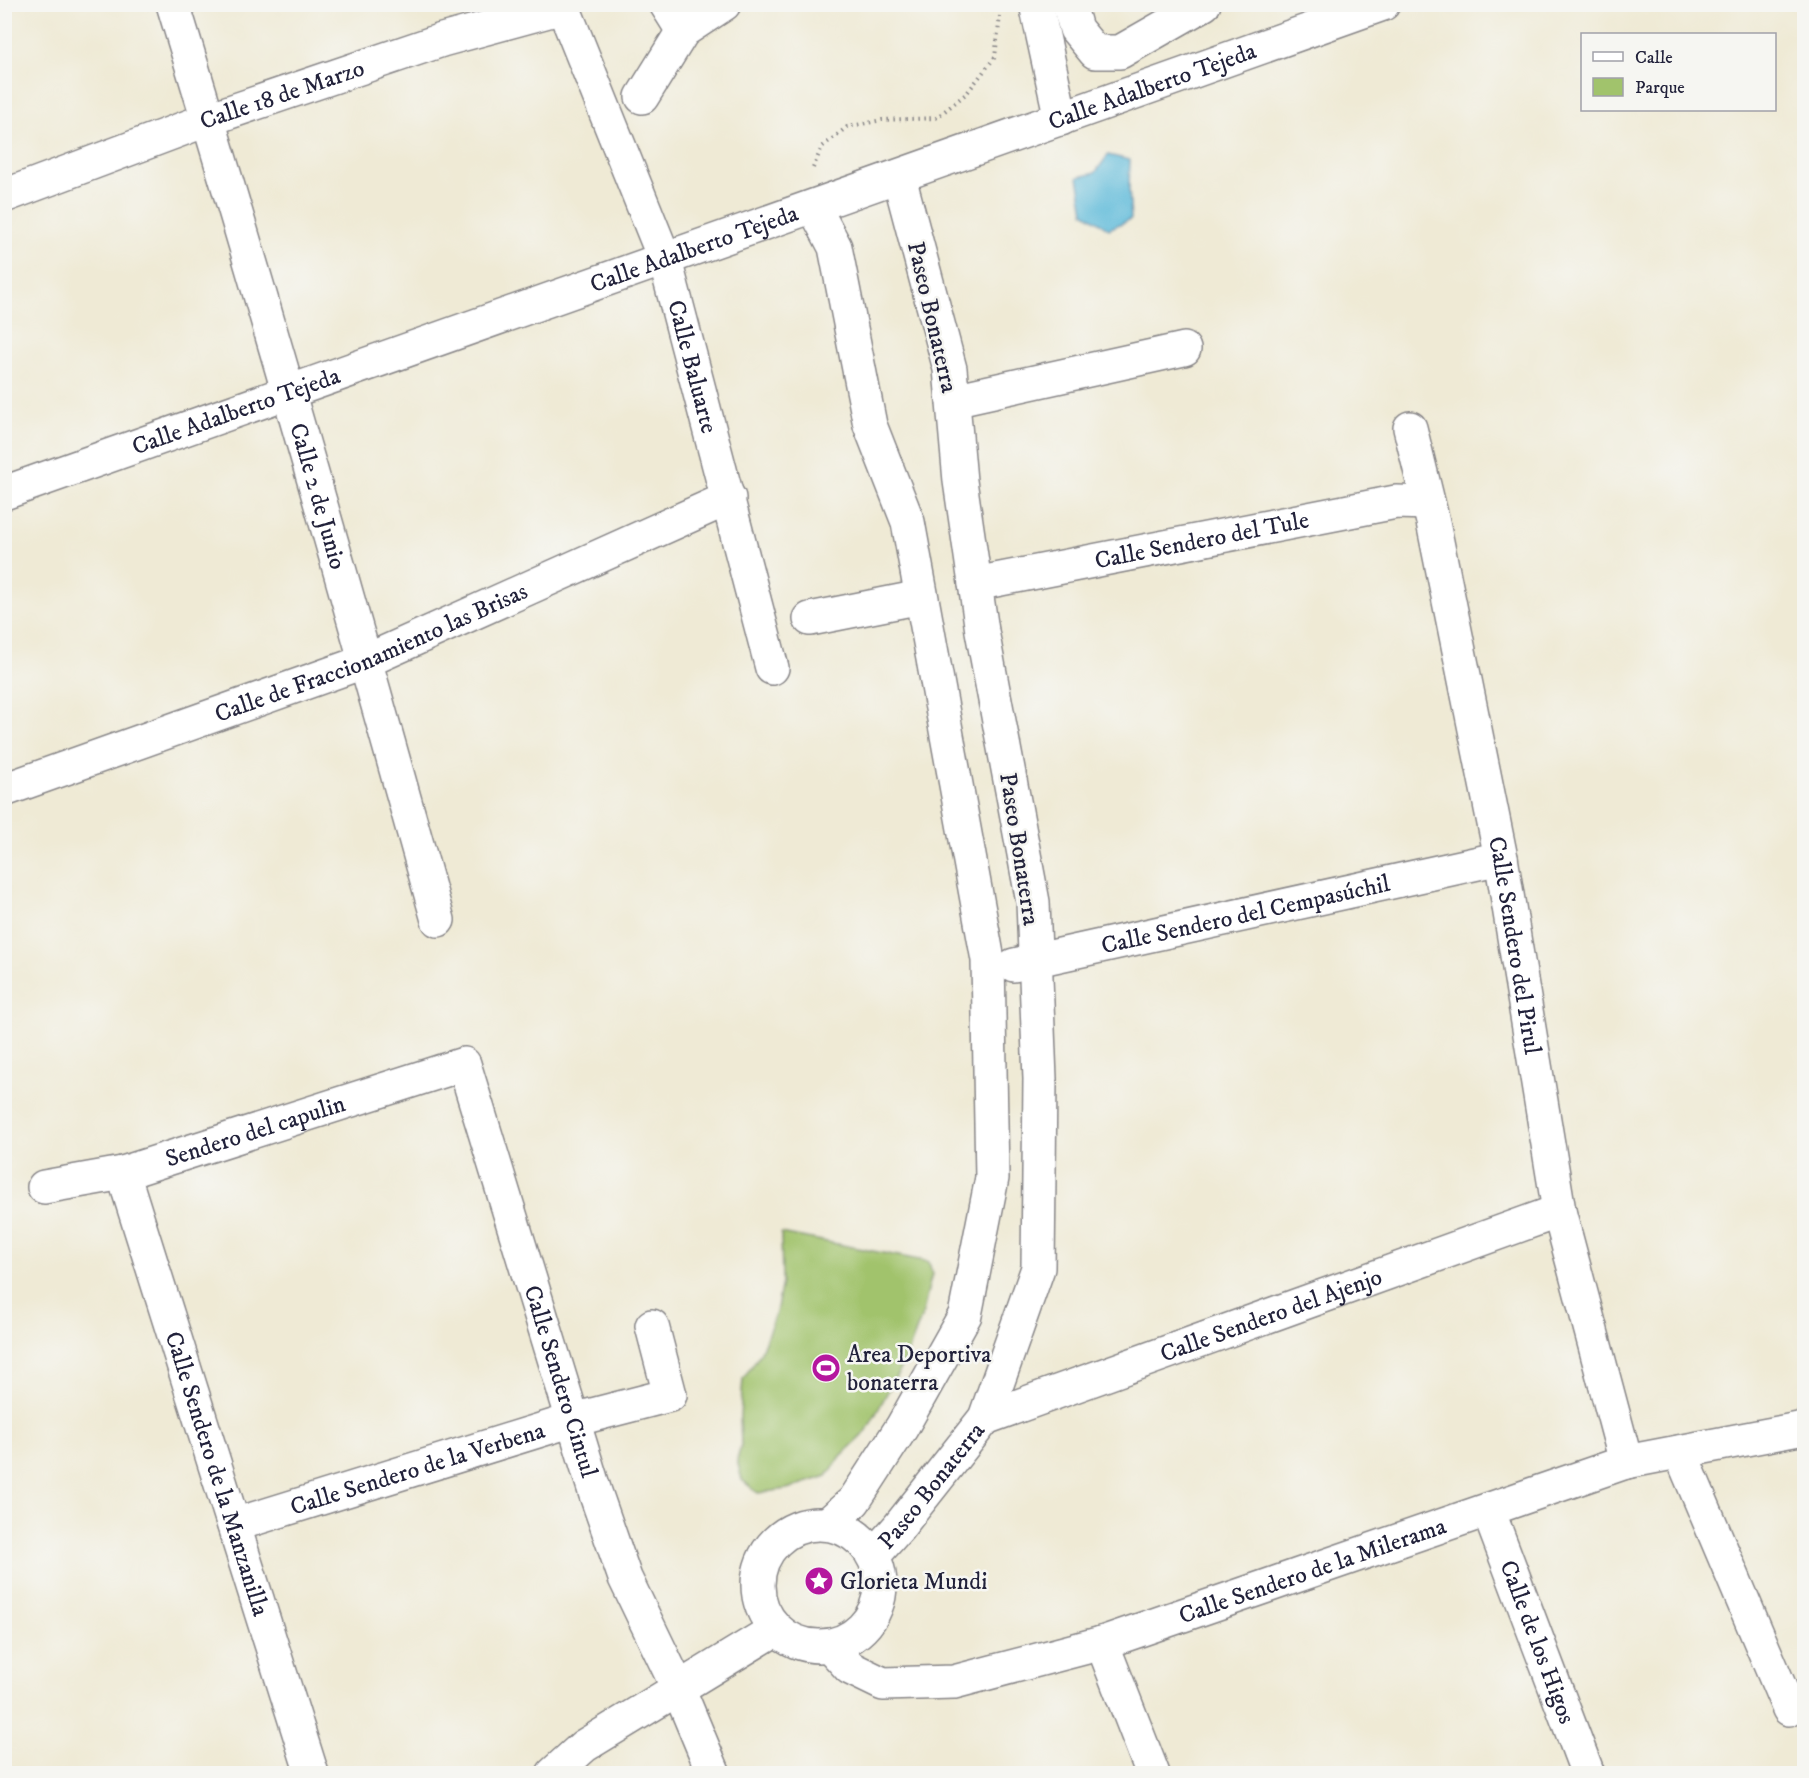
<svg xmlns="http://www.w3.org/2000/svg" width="1809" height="1778" font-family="'IM FELL DW Pica',serif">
<rect width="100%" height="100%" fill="#f6f6f2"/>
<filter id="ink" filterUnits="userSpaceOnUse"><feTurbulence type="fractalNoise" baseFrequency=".0167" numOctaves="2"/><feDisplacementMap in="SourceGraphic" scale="12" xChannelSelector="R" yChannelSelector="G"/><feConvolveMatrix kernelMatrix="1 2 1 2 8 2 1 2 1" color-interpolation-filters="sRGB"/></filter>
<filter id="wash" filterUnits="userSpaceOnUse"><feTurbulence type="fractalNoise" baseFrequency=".008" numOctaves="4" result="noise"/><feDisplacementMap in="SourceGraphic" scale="24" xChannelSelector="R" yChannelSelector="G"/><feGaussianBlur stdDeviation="1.35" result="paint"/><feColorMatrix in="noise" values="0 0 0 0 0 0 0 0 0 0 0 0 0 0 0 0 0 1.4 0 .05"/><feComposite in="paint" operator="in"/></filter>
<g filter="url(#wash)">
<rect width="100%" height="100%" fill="#efead5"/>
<polygon fill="#a1c36c" stroke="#627254" stroke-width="1.5" points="781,1233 929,1262 932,1274 928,1290 923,1313 906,1358 866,1432 841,1456 827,1476 787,1489 758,1493 742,1480 737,1460 741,1446 740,1416 743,1379 760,1354 776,1313 782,1282"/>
<polygon fill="#5bb9d9" stroke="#3e6e8a" stroke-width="1.5" points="1108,155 1130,160 1129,188 1131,219 1109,229 1084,212 1078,177 1095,173"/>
</g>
<g filter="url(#ink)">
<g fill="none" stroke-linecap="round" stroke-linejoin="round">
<g stroke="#888688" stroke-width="36">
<g id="street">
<path id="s1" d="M 173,4 C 266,308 353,614 438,920"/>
<path id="s2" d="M 562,4 L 665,260 L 772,668"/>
<polyline points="666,4 683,31"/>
<polyline points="1036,4 1061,119"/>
<polyline points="1069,4 1076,29 1095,52 1120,52 1204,4"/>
<polyline points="642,97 683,31 724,4"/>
<path id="s3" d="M 4,196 L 209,119 L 442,40 L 563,7"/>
<polyline points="814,207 835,247 870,425 908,522 988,960 992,1178 965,1315 902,1427 854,1501 829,1523"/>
<polyline points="953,400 1184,349"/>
<path id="s4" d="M 1410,428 L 1433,522 L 1501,858 L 1559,1211 L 1626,1462"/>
<path id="s5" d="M 4,493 L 1383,4"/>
<path id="s6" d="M 975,584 L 1396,502 L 1428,503"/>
<polyline points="810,619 921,597"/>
<path id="s7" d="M 4,790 L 366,661 L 729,498"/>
<path id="s8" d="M 1014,965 L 1501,858"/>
<path id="s9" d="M 123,1173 L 312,1774"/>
<path id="s10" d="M 44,1187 L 123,1173 L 464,1064 L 595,1492 L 625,1578 L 679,1690 L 714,1774"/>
<path id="s11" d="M 985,1418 L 1559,1211"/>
<polyline points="1680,1452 1789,1709"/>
<path id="s12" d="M 1488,1510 L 1588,1774"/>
<circle cx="819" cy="1585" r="61"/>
<path id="s13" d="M 234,1525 L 573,1420 L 670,1395 L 652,1326"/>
<path id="s14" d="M 874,1555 L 898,1528 L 985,1418 L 1038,1268 L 1040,1079 L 1033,902 L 982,631 L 960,481 L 950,369 L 899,177"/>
<polyline points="1102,1643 1153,1774"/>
<path id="s15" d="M 830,1646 L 850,1668 L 883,1684 L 954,1682 L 1102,1643 L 1626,1462 L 1804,1428"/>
<polyline points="553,1774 584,1746 776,1629"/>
</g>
</g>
<polyline stroke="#888688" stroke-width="4" stroke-dasharray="1.5 4.5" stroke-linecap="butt" points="813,168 822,147 847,127 882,120 936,118 967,93 995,57 1000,16"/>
<use href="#street" stroke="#fff" stroke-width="33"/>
</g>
</g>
<defs>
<g id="stadium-disc" transform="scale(1.5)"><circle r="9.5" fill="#b5179e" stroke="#f6f6f2"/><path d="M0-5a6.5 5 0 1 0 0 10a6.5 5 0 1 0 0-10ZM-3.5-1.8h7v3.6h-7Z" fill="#fff"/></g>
<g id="sight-disc" transform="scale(1.5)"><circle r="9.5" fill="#b5179e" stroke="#f6f6f2"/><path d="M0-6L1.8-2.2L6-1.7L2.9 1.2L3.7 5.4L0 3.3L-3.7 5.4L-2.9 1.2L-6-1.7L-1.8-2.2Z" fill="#fff"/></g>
</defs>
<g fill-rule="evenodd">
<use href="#stadium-disc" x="826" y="1368"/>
<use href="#sight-disc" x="819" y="1581"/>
</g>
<g text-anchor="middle" stroke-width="5" stroke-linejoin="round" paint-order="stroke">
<g font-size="24" fill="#22223b" stroke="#f6f6f2">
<text dy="8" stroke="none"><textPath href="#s5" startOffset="1218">Calle Adalberto Tejeda</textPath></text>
<text dy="8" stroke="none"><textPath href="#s3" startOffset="296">Calle 18 de Marzo</textPath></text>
<text dy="8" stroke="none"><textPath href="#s5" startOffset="732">Calle Adalberto Tejeda</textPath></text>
<text transform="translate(933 317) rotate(77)" y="8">Paseo Bonaterra</text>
<text dy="8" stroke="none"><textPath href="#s2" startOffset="386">Calle Baluarte</textPath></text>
<text dy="8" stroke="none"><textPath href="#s5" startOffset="246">Calle Adalberto Tejeda</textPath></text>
<text dy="8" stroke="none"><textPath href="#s1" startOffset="513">Calle 2 de Junio</textPath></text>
<text dy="8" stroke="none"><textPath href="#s6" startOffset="231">Calle Sendero del Tule</textPath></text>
<text dy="8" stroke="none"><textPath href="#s7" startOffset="392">Calle de Fraccionamiento las Brisas</textPath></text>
<text transform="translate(1020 849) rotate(81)" y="8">Paseo Bonaterra</text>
<text dy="8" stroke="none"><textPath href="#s8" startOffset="237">Calle Sendero del Cempasúchil</textPath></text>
<text dy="8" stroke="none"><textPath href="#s4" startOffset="528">Calle Sendero del Pirul</textPath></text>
<text dy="8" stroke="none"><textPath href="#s10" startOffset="219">Sendero del capulin</textPath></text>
<text dy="8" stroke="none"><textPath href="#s11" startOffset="304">Calle Sendero del Ajenjo</textPath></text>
<text dy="8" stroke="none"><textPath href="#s10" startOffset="770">Calle Sendero Cintul</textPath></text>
<text dy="8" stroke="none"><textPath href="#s13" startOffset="192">Calle Sendero de la Verbena</textPath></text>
<text dy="8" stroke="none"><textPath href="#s9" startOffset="315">Calle Sendero de la Manzanilla</textPath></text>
<text dy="8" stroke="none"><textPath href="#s14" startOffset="90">Paseo Bonaterra</textPath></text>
<text dy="8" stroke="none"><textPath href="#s15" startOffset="513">Calle Sendero de la Milerama</textPath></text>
<text dy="8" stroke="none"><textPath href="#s12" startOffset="141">Calle de los Higos</textPath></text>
</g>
<g font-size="24" fill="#22223b" stroke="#f6f6f2" text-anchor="start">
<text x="847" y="1362">Area Deportiva<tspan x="847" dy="28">bonaterra</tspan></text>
<text x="840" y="1589">Glorieta Mundi</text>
</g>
</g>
<rect width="1809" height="1778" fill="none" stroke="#f6f6f2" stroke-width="24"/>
<rect x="1581" y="33" width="195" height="78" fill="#f6f6f2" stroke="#a1a1a9" stroke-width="1.5"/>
<rect x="1593" y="52" width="30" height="9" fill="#ffffff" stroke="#a1a1a9" stroke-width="1.5"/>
<text x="1635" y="63" font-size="18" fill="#22223b">Calle</text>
<rect x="1593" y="78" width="30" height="18" fill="#a1c36c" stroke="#a1a1a9" stroke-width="1.5"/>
<text x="1635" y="93" font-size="18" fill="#22223b">Parque</text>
</svg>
